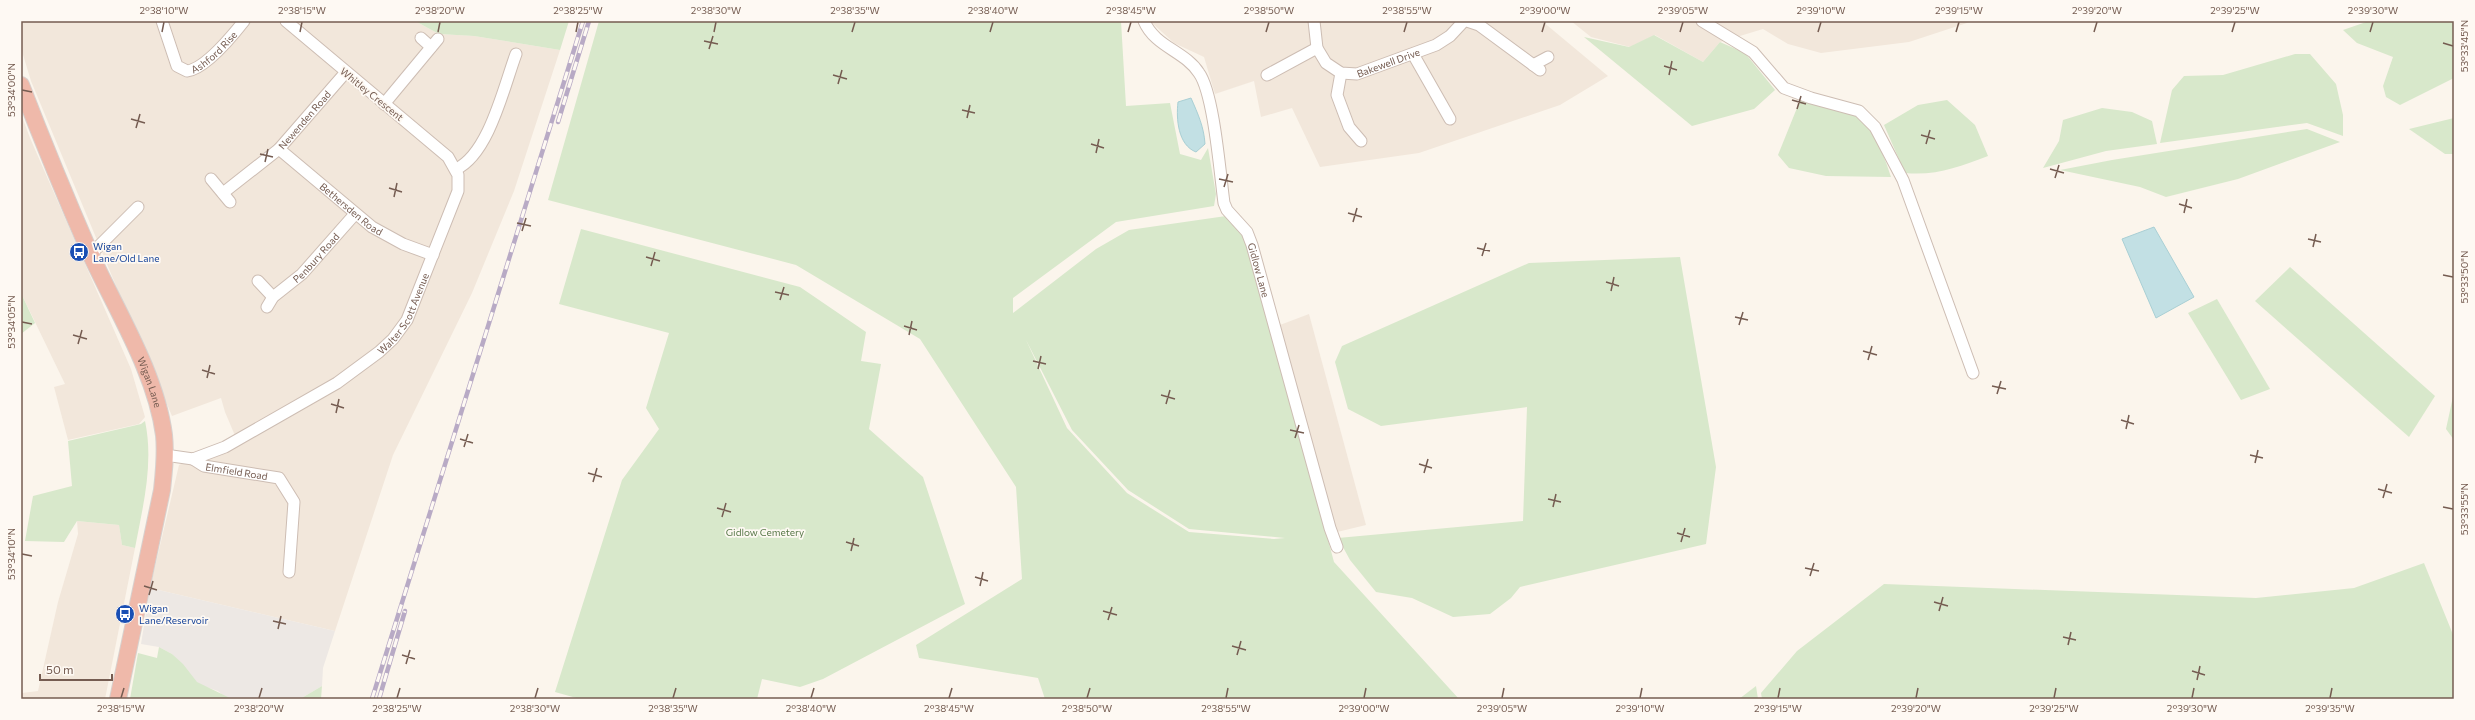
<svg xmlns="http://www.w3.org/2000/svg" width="2475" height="720" font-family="Commissioner,sans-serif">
<rect width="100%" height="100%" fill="#fbf5ec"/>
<g fill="#f2e7db">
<polygon points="21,21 415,21 439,34 474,36 560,50 514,191 472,293 393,455 335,631 150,588 179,465 236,438 225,412 221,398 172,416 119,293 31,81 21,48"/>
<polygon points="1150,21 1542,21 1608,76 1560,105 1419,153 1320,167 1292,108 1261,117 1254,81 1215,94 1204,57 1174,43"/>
<polygon points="1571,21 1973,21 1909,42 1821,53 1788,44 1763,29 1720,42 1703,62 1655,35 1630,47 1591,37"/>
<polygon points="21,114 30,138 131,369 145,417 139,424 68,440 54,387 65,384 21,293"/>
<polygon points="1309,314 1366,525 1333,533 1272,328"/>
<polygon points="77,521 119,525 122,545 135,548 105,699 21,699 22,693 38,691 58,602 78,534"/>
</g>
<polygon fill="#ede8e4" points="150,588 335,631 323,668 322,686 300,699 232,699 225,697 218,691 203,686 196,682 172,654 159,647 141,644"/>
<g fill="#d8e8cb" fill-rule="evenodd">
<polygon points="415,21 569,21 560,50 474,36 439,34"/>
<path d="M 599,21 L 1121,21 L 1126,106 L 1170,103 L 1180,154 L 1201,160 L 1208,148 L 1216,194 L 1214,206 L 1116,222 L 1013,298 L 1013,313 L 1096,249 L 1129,230 L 1226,216 L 1237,223 L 1245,241 L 1283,372 L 1334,562 L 1459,699 L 1045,699 L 1038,678 L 919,658 L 916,645 L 1022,579 L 1016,487 L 920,339 L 796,265 L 548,200 ZM 1026,340 L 1072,430 L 1128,490 L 1189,529 L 1285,538 L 1274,539 L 1189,532 L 1127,493 L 1067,428 Z"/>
<polygon points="2369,21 2454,21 2454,78 2400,105 2386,97 2383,86 2393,57 2357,43 2343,30"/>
<polygon points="1654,35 1703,62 1720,42 1745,53 1775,90 1754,109 1692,126 1584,37 1629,47"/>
<polygon points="2295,54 2310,54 2336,84 2343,115 2343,136 2307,123 2160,143 2172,90 2184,76 2223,75"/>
<path d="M 1801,98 C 1820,103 1843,106 1859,118 C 1875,131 1885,158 1891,177 L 1826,176 L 1789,168 L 1778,155 Z"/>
<path d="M 1947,100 L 1975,125 L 1988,156 C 1959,167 1936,176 1905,173 L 1884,125 L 1918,105 Z"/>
<polygon points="2102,108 2132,112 2152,121 2157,144 2106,151 2043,168 2059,141 2063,120"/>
<polygon points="2454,118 2454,154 2445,154 2409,129"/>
<polygon points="2307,129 2340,142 2238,179 2166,197 2140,187 2060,170 2112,160"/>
<polygon points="581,229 800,287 866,332 861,361 881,364 869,429 923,477 965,604 823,679 800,687 762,679 757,699 580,699 555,692 622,480 659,429 646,408 669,333 559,304"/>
<polygon points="1680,257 1716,467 1706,544 1520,587 1511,598 1490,614 1453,617 1412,598 1376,592 1350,560 1338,538 1523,521 1527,407 1381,426 1348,409 1335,362 1342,346 1529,263"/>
<polygon points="2290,267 2435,396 2409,437 2255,301"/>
<polygon points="21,293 35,323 21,334"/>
<polygon points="2217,299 2270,389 2241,400 2188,313"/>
<polygon points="2454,392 2454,440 2446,429"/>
<path d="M 145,421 C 154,463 143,506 135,548 L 122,545 L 119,525 L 77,521 L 64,542 L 25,541 L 33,496 L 72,486 L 68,441 L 141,424 Z"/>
<polygon points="2424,563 2454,637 2454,699 1762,699 1761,693 1797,651 1884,584 2256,598 2354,588"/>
<polygon points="159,647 172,654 183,664 197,682 232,699 130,699 138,653 157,658"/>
<polygon points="322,686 321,699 300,699"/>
<polygon points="1756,686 1758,699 1739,699"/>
</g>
<g fill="#c2e0e4" stroke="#a9cfd4">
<path d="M 1191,98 C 1198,114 1204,127 1205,144 L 1196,152 C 1178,145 1176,119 1178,102 Z"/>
<polygon points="2154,227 2194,297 2156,318 2122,239"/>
</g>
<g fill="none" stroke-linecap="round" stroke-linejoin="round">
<g stroke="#cdbdb3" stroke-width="13">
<g id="minor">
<path id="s1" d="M 162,21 L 177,66 L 187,71 C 205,69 233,35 244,21"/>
<path id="s2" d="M 1144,21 C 1155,47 1185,51 1199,73 C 1214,94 1220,174 1224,203 L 1227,210 L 1247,232 L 1252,245 L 1330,528 L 1337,547"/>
<path id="s3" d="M 1314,21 L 1317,48 L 1326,63 L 1341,73 L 1357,74 L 1436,45 L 1450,36 L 1464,21"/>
<polyline points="1467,21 1479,25 1540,70"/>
<polyline points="1702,21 1753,52 1784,88 1811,98 1859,111 1875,127 1903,180 1973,373"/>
<polyline points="421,38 431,47"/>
<polyline points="1413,54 1450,119"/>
<polyline points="1533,65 1548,57"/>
<polyline points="1341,73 1337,95 1349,127 1361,141"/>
<polyline points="1267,75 1317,48"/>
<polyline points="384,104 438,39"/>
<path id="s4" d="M 279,149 L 372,227 L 403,244 L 433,255"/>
<path d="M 456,169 C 489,154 504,86 516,54"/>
<polyline points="211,179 230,202"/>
<path id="s5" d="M 223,193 L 279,149 L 346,72"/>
<polyline points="91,254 138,207"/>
<polyline points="258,281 273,297"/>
<path id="s6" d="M 267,307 L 273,297 L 302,274 L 355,214"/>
<path id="s7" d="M 165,455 L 193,459 L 225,447 L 337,383 L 379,352 L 393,339 L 407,320 L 458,191 L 458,175 L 448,157 L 286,21"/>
<path id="s8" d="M 193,459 L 204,466 L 279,478 L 294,502 L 289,572"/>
</g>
</g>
<g stroke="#d8d1ce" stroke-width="18">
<g id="highway">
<path id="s9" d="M 21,85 C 43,142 66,198 90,253 C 116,310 156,373 164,435 C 166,454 164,471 162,490 L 118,699"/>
</g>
</g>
<use href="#minor" stroke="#fff" stroke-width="11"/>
<use href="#highway" stroke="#efb9aa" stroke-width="16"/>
<g stroke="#b8aac5" stroke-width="4.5">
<g id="rail">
<polyline points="558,122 589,21"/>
<polyline points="372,699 583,21"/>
<polyline points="379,699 405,611"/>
</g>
</g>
<use href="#rail" stroke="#fef9f3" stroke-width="3" stroke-dasharray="9" stroke-linecap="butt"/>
</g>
<path fill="none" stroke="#755c51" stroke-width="1.5" d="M 162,32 L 164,22M 300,32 L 302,22M 438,32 L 440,22M 576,32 L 578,22M 714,32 L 716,22M 852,32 L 855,22M 990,32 L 993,22M 1128,32 L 1131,22M 1266,32 L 1269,22M 1404,32 L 1407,22M 1542,32 L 1545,22M 1680,32 L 1683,22M 1818,32 L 1821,22M 1956,32 L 1959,22M 2094,32 L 2097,22M 2232,32 L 2235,22M 2370,32 L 2373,22M 704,41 L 718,44M 2443,43 L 2453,46M 709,49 L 713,36M 1664,66 L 1677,70M 833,75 L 847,79M 1669,75 L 1672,61M 838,84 L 842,70M 22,90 L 32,92M 1792,100 L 1806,104M 1797,109 L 1801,96M 962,110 L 975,113M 967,118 L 970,105M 131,119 L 145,123M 136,128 L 140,114M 1921,135 L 1935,139M 1091,144 L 1104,148M 1926,144 L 1930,130M 1096,153 L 1099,139M 260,154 L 273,157M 265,162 L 268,149M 2050,169 L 2064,173M 2055,178 L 2059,165M 1219,179 L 1233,182M 1224,187 L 1228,174M 389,188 L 402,192M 394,197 L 397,183M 2179,204 L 2192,208M 1348,213 L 1362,217M 2184,213 L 2187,199M 1353,222 L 1357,208M 517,223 L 531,226M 522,231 L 526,218M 2308,239 L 2321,242M 2313,247 L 2316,234M 1477,248 L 1490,251M 1482,256 L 1486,243M 646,257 L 660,261M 651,266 L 655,252M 2443,275 L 2453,277M 1606,282 L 1619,286M 1611,291 L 1614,277M 775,292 L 789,295M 780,300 L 784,287M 1735,317 L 1748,320M 22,322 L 32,324M 1739,325 L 1743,312M 904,326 L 917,330M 73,335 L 87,339M 909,335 L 912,321M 78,344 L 82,330M 1863,351 L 1877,355M 1868,360 L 1872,346M 1033,361 L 1046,364M 1038,369 L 1041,356M 202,370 L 215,374M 207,378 L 210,365M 1992,386 L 2006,389M 1997,394 L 2001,381M 1161,395 L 1175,399M 331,404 L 344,408M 1166,404 L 1170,390M 336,413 L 339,399M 2121,420 L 2134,424M 2126,429 L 2129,415M 1290,430 L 1304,433M 1295,438 L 1299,425M 460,439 L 473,443M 464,447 L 468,434M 2250,455 L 2263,458M 2255,463 L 2258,450M 1419,464 L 1432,468M 588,473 L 602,477M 1424,473 L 1428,459M 593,482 L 597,468M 2378,489 L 2392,493M 2383,498 L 2387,484M 1548,499 L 1561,502M 1553,507 L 1556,494M 2443,507 L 2453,509M 717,508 L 731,512M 722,517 L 726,503M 1677,533 L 1690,537M 846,542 L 859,546M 1681,542 L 1685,528M 851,551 L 854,538M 22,554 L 32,556M 1805,568 L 1819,571M 1810,576 L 1814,563M 975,577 L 988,581M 144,586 L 157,590M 980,586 L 983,572M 149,595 L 153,581M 1934,602 L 1948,606M 1103,611 L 1117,615M 1939,611 L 1943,597M 1108,620 L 1112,607M 273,621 L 286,624M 278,629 L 281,616M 2063,637 L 2076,640M 2068,645 L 2071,632M 1232,646 L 1246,650M 402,655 L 415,659M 1237,655 L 1241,641M 406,664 L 410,650M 2192,671 L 2205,675M 2197,680 L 2200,666M 121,698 L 124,688M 259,698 L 262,688M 397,698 L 400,688M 535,698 L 538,688M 673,698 L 676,688M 811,698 L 814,688M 949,698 L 952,688M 1087,698 L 1090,688M 1226,698 L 1228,688M 1364,698 L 1366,688M 1502,698 L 1504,688M 1640,698 L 1642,688M 1778,698 L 1780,688M 1916,698 L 1918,688M 2054,698 L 2056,688M 2192,698 L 2194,688M 2330,698 L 2332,688"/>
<defs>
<g id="bus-disc" transform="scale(1)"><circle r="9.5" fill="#1a4fb4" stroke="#fef9f3"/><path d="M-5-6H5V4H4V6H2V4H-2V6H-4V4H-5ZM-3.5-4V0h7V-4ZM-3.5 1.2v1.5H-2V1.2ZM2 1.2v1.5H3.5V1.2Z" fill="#fff"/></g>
</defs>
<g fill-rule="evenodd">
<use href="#bus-disc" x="79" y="252"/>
<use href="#bus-disc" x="125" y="614"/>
</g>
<g text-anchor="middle" stroke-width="3.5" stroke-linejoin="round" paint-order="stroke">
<g font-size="10" fill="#755c51" stroke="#fef9f3">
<text dy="4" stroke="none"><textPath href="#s1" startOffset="92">Ashford Rise</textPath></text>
<text dy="4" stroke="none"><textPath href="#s3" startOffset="112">Bakewell Drive</textPath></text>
<text transform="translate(372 94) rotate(39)" y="4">Whitley Crescent</text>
<text dy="4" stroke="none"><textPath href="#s5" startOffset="110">Newenden Road</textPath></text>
<text dy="4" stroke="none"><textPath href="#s4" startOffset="94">Bethersden Road</textPath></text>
<text dy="4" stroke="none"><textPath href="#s6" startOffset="70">Penbury Road</textPath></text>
<text dy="4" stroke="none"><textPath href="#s2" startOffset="287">Gidlow Lane</textPath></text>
<text dy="4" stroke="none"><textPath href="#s7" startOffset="290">Walter Scott Avenue</textPath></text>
<text dy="4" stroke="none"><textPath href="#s9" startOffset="324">Wigan Lane</textPath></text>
<text dy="4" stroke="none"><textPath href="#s8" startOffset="46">Elmfield Road</textPath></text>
</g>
<g font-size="10" fill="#164399" stroke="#fef9f3" text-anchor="start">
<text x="93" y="250">Wigan<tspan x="93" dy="12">Lane/Old Lane</tspan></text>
<text x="139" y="612">Wigan<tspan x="139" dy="12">Lane/Reservoir</tspan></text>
</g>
<g font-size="10" fill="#59794a" stroke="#fef9f3">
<text x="765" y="536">Gidlow Cemetery</text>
</g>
</g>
<rect width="2475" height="720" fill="none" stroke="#fef9f3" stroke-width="44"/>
<path d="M40 674v6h72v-6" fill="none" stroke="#755c51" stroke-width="2"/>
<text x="46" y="674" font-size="12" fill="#755c51" stroke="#fef9f3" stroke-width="3" paint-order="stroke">50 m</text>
<rect x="22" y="22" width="2431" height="676" fill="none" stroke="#755c51" stroke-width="1.5"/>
<g font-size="10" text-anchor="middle" fill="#755c51">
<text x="164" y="14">2°38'10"W</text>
<text x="302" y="14">2°38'15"W</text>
<text x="440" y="14">2°38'20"W</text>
<text x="578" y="14">2°38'25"W</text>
<text x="716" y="14">2°38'30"W</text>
<text x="855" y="14">2°38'35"W</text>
<text x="993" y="14">2°38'40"W</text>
<text x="1131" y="14">2°38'45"W</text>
<text x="1269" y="14">2°38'50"W</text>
<text x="1407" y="14">2°38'55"W</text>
<text x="1545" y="14">2°39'00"W</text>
<text x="1683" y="14">2°39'05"W</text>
<text x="1821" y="14">2°39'10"W</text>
<text x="1959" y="14">2°39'15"W</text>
<text x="2097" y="14">2°39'20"W</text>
<text x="2235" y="14">2°39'25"W</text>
<text x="2373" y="14">2°39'30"W</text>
<text transform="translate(2464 46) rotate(-90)" y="4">53°33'45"N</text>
<text transform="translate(11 90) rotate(-90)" y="4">53°34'00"N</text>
<text transform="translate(2464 277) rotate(-90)" y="4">53°33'50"N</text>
<text transform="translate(11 322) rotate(-90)" y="4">53°34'05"N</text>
<text transform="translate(2464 509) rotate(-90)" y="4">53°33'55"N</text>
<text transform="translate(11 554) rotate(-90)" y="4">53°34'10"N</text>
<text x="121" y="712">2°38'15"W</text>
<text x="259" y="712">2°38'20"W</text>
<text x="397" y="712">2°38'25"W</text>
<text x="535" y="712">2°38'30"W</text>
<text x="673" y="712">2°38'35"W</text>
<text x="811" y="712">2°38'40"W</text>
<text x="949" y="712">2°38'45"W</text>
<text x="1087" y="712">2°38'50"W</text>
<text x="1226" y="712">2°38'55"W</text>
<text x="1364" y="712">2°39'00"W</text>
<text x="1502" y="712">2°39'05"W</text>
<text x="1640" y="712">2°39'10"W</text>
<text x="1778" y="712">2°39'15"W</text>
<text x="1916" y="712">2°39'20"W</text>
<text x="2054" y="712">2°39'25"W</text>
<text x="2192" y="712">2°39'30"W</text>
<text x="2330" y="712">2°39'35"W</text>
</g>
</svg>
